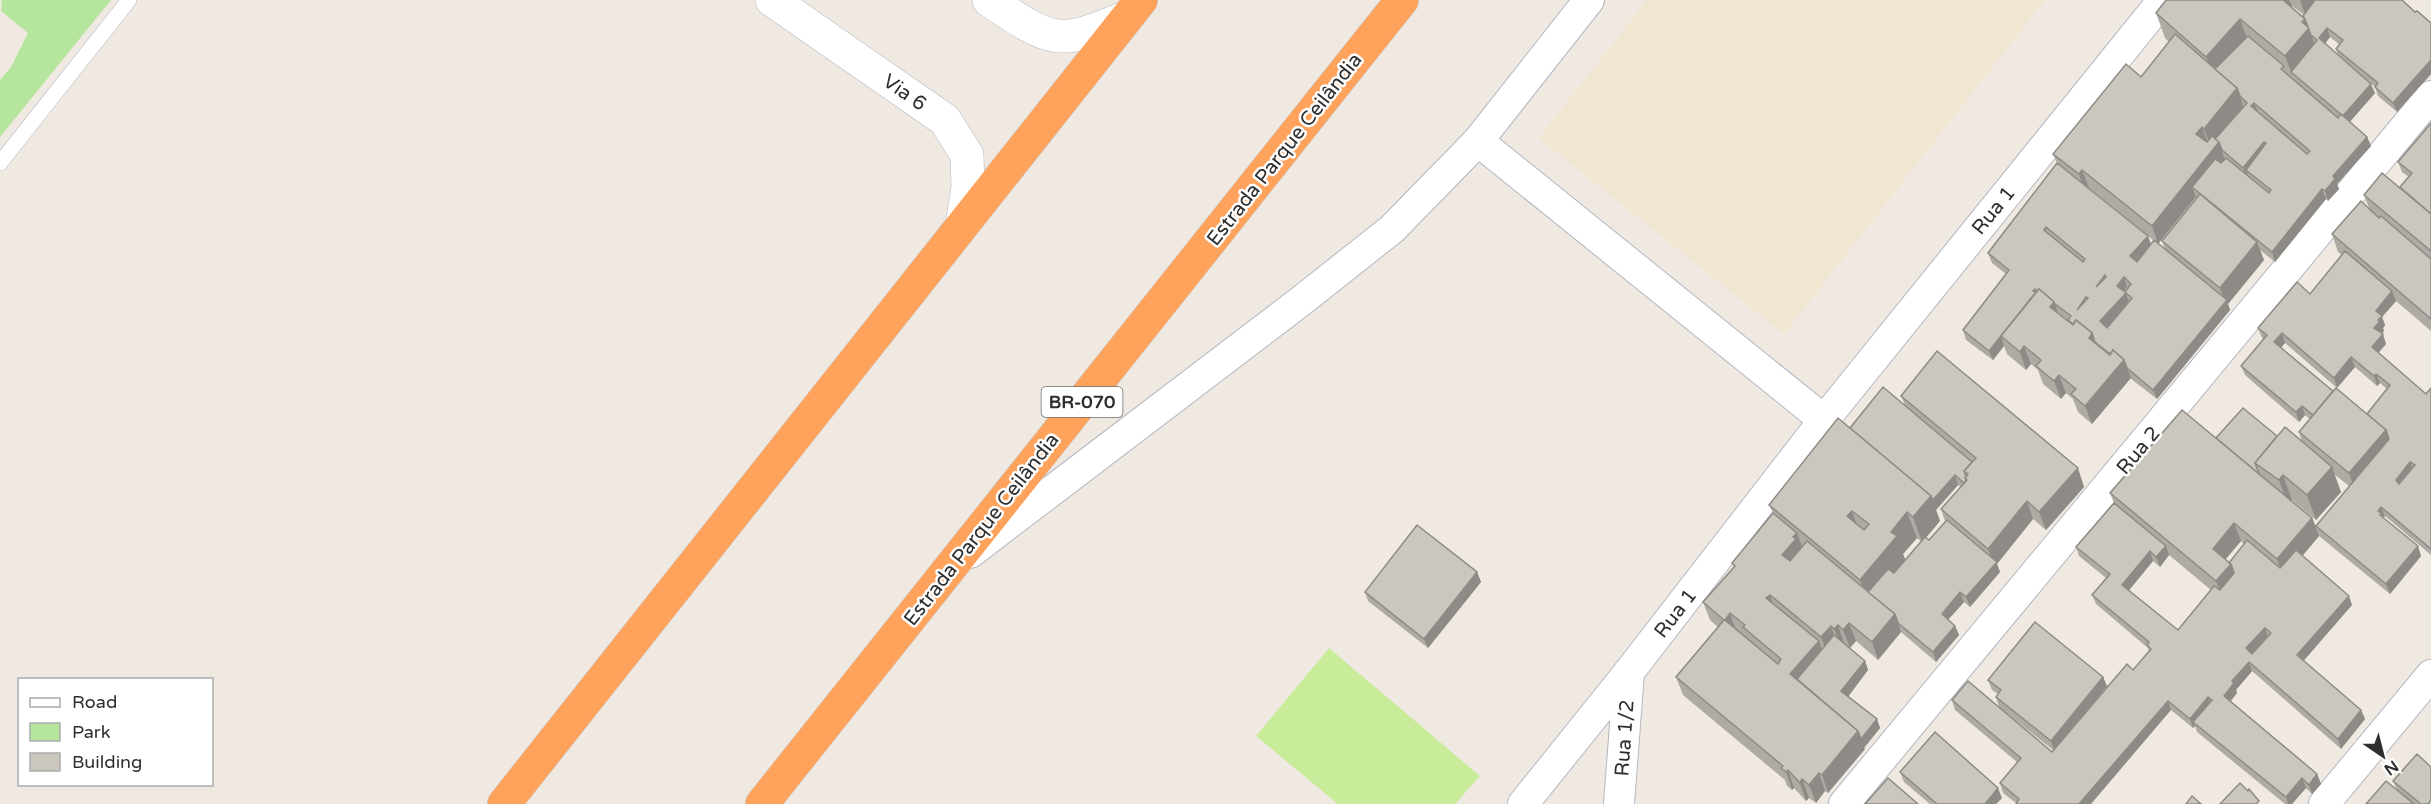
<svg xmlns="http://www.w3.org/2000/svg" width="2431" height="804" font-family="'Varela Round',sans-serif">
<rect width="100%" height="100%" fill="#efe9e1"/>
<polygon fill="#f0e6d1" points="1647,0 2045,0 1784,334 1539,138"/>
<polygon fill="#b6e59e" points="2,0 111,0 0,137 0,80 11,67 28,33 1,11"/>
<polygon fill="#c9ec9a" points="1329,648 1480,776 1455,804 1338,804 1256,736"/>
<g fill="none" stroke-linecap="round" stroke-linejoin="round">
<g stroke="#b4b7c1" stroke-width="16">
<polyline id="service" points="0,163 129,0"/>
</g>
<g stroke="#b4b7c1" stroke-width="32">
<g id="minor">
<polyline points="1478,141 1824,420"/>
<polyline points="970,553 1301,301 1392,229 1478,141 1589,0"/>
<polyline points="1523,804 1629,672 1824,420 2163,0"/>
<polyline points="1619,804 1629,672"/>
<polyline points="1844,804 2431,96"/>
<polyline points="2324,804 2431,675"/>
</g>
</g>
<g stroke="#b4b7c1" stroke-width="34">
<g id="secondary">
<polyline points="772,0 945,120 967,155 968,188 962,225"/>
<path d="M 989,0 C 1051,42 1057,47 1127,17"/>
</g>
</g>
<g stroke="#c9c9c9" stroke-width="34">
<g id="motorway">
<polyline points="504,804 1141,0"/>
<polyline points="762,804 1402,0"/>
</g>
</g>
<use href="#service" stroke="#fff" stroke-width="15"/>
<use href="#minor" stroke="#fff" stroke-width="30"/>
<use href="#secondary" stroke="#fff" stroke-width="33"/>
<use href="#motorway" stroke="#ffa35c" stroke-width="33"/>
</g>
<g fill="#afaba4" fill-rule="evenodd">
<path d="M 2166,0 L 2402,0 L 2415,12 L 2431,23 L 2431,74 L 2397,112 L 2378,96 L 2375,87 L 2367,80 L 2375,93 L 2350,122 L 2367,137 L 2371,146 L 2337,184 L 2339,189 L 2328,201 L 2326,199 L 2275,262 L 2260,250 L 2264,260 L 2228,304 L 2230,310 L 2157,399 L 2130,378 L 2092,424 L 2078,412 L 2073,399 L 2066,393 L 2061,399 L 2043,384 L 2038,370 L 2031,364 L 2026,370 L 2007,354 L 2004,346 L 1993,360 L 1966,340 L 1963,330 L 2006,274 L 1992,263 L 1988,253 L 2057,163 L 2053,154 L 2141,77 L 2169,42 L 2165,38 L 2156,13 ZM 2292,6 L 2304,15 L 2303,16 L 2291,7 ZM 2330,37 L 2340,45 L 2336,49 L 2338,55 L 2325,44 ZM 2088,188 L 2089,188 L 2135,225 ZM 2196,197 L 2197,198 L 2162,241 L 2165,249 L 2158,244 ZM 2148,236 L 2154,241 L 2151,244 Z"/>
<path d="M 2431,123 L 2431,331 L 2396,301 L 2382,317 L 2385,325 L 2383,328 L 2384,331 L 2382,333 L 2386,344 L 2378,353 L 2426,394 L 2431,388 L 2431,555 L 2385,516 L 2383,518 L 2421,556 L 2390,594 L 2319,536 L 2302,556 L 2352,605 L 2303,661 L 2361,710 L 2365,719 L 2341,749 L 2252,671 L 2236,690 L 2237,693 L 2231,701 L 2317,774 L 2321,784 L 2312,794 L 2306,788 L 2292,804 L 2285,804 L 2197,732 L 2195,726 L 2193,728 L 2171,710 L 2016,803 L 2003,793 L 2000,783 L 2017,762 L 1955,710 L 1952,700 L 2052,752 L 2053,750 L 1999,707 L 1996,697 L 1998,694 L 1992,690 L 1988,680 L 2103,677 L 2107,686 L 2079,720 L 2133,670 L 2149,651 L 2148,648 L 2096,604 L 2092,595 L 2106,578 L 2079,556 L 2076,547 L 2114,503 L 2110,493 L 2216,438 L 2277,436 L 2302,442 L 2299,432 L 2310,419 L 2305,415 L 2299,422 L 2245,375 L 2241,366 L 2264,339 L 2262,338 L 2258,328 L 2310,294 L 2342,255 L 2338,252 L 2332,234 L 2369,208 L 2364,195 L 2400,187 L 2409,177 L 2402,172 L 2398,162 ZM 2285,343 L 2337,388 L 2355,367 L 2377,386 L 2380,383 L 2387,389 L 2367,414 L 2333,391 L 2281,347 ZM 2334,474 L 2349,486 L 2316,526 L 2312,518 L 2292,501 L 2292,500 L 2316,520 L 2341,492 ZM 2241,541 L 2244,544 L 2229,563 L 2225,560 ZM 2169,555 L 2211,590 L 2178,630 L 2129,590 L 2153,561 L 2160,567 Z"/>
<path d="M 1901,396 L 2084,487 L 2046,530 L 2033,519 L 1997,564 L 2000,572 L 1970,607 L 1964,602 L 1948,620 L 1955,626 L 1959,635 L 1936,662 L 1901,632 L 1878,660 L 1856,641 L 1850,648 L 1865,661 L 1868,670 L 1848,696 L 1877,719 L 1880,728 L 1864,748 L 1865,749 L 1828,793 L 1825,791 L 1816,803 L 1809,798 L 1806,801 L 1794,788 L 1792,790 L 1787,786 L 1785,780 L 1683,695 L 1676,677 L 1718,627 L 1710,620 L 1703,602 L 1734,567 L 1732,563 L 1773,513 L 1769,505 L 1850,428 L 1905,405 ZM 1958,485 L 1961,487 L 1941,509 L 1945,521 L 1929,540 L 1926,538 L 1940,521 L 1936,510 ZM 1917,538 L 1921,541 L 1905,560 L 1903,554 Z"/>
<polygon points="1477,572 1481,582 1428,648 1368,601 1365,592"/>
<polygon points="1900,772 2002,798 1996,804 1930,804 1904,782"/>
<polygon points="2393,781 2431,804 2366,804 2397,790"/>
</g>
<g fill="#8e8b86">
<polygon points="2277,0 2289,0 2292,6 2283,17"/>
<polygon points="2300,0 2320,0 2306,17"/>
<polygon points="2240,19 2249,44 2212,72 2206,57"/>
<polygon points="2305,19 2318,53 2291,72 2285,56 2302,22"/>
<polygon points="2327,28 2330,37 2322,47 2319,38"/>
<polygon points="2431,60 2431,74 2397,112 2393,103"/>
<polygon points="2371,84 2375,93 2346,126 2343,116"/>
<polygon points="2237,88 2243,106 2211,147 2204,129"/>
<polygon points="2254,103 2258,112 2251,106"/>
<polygon points="2202,127 2209,146 2196,134"/>
<polygon points="2367,137 2371,146 2337,184 2339,189 2328,201 2325,191 2333,176"/>
<polygon points="2219,142 2225,160 2192,187 2196,197 2158,244 2152,226"/>
<polygon points="2264,142 2268,151 2246,170 2248,175 2246,177 2243,168"/>
<polygon points="2082,170 2089,188 2085,193 2079,174"/>
<polygon points="2322,189 2326,199 2275,262 2272,252"/>
<polygon points="2148,236 2151,245 2134,266 2130,256"/>
<polygon points="2257,242 2264,260 2228,304 2230,310 2157,399 2153,390 2225,302 2220,288"/>
<polygon points="2124,277 2127,287 2121,295 2117,286"/>
<polygon points="2035,289 2039,302 2001,336 2004,346 1993,360 1989,351"/>
<polygon points="2392,291 2396,301 2382,317 2385,325 2383,328 2384,331 2378,337 2374,328 2376,311"/>
<polygon points="2126,293 2129,302 2104,331 2100,321"/>
<polygon points="2054,302 2061,320 2050,307"/>
<polygon points="2092,333 2099,351 2089,338"/>
<polygon points="2282,333 2285,343 2278,351 2274,342"/>
<polygon points="2383,334 2386,344 2375,357 2372,347"/>
<polygon points="2024,346 2031,364 2026,370 2020,352"/>
<polygon points="2351,357 2355,367 2337,388 2334,378"/>
<polygon points="2124,360 2131,378 2092,424 2085,406"/>
<polygon points="2376,374 2380,383 2377,386 2374,376"/>
<polygon points="2059,375 2066,393 2061,399 2054,381"/>
<polygon points="2302,406 2305,415 2299,422 2296,412"/>
<polygon points="2386,430 2392,448 2356,492 2349,473"/>
<polygon points="2410,462 2414,472 2399,490 2396,480"/>
<polygon points="2332,467 2341,492 2316,520 2307,495"/>
<polygon points="2078,468 2084,487 2046,530 2039,512"/>
<polygon points="1955,475 1958,485 1936,510 1940,521 1922,542 1913,517 1931,496"/>
<polygon points="2283,475 2292,500 2288,505 2279,480"/>
<polygon points="2027,501 2033,519 1997,564 2000,572 1970,607 1966,597 1994,566 1988,549"/>
<polygon points="2381,507 2385,516 2383,518 2385,524 2378,511"/>
<polygon points="1852,511 1861,536 1847,516"/>
<polygon points="1907,512 1917,538 1903,554 1906,561 1872,601 1866,596 1860,580 1891,532"/>
<polygon points="2312,518 2319,536 2284,578 2277,559"/>
<polygon points="2234,523 2241,541 2219,567 2213,549"/>
<polygon points="1797,533 1804,551 1789,573 1782,555 1793,537"/>
<polygon points="2166,546 2169,555 2160,567 2156,557"/>
<polygon points="2418,546 2421,556 2390,594 2386,584"/>
<polygon points="2150,551 2153,561 2126,594 2122,585"/>
<polygon points="2231,564 2237,582 2223,599 2216,581"/>
<polygon points="1477,572 1481,582 1428,648 1424,639"/>
<polygon points="1960,592 1964,602 1945,623 1942,614"/>
<polygon points="1770,595 1776,613 1766,598"/>
<polygon points="2349,596 2352,605 2300,665 2297,655"/>
<polygon points="1730,613 1736,631 1725,620"/>
<polygon points="1895,614 1901,632 1878,660 1872,642"/>
<polygon points="1849,623 1856,641 1850,648 1843,630"/>
<polygon points="1838,625 1844,643 1841,647 1834,629"/>
<polygon points="1831,626 1837,644 1828,655 1821,637"/>
<polygon points="1955,626 1959,635 1936,662 1933,652"/>
<polygon points="2265,628 2268,637 2250,658 2246,648"/>
<polygon points="1819,641 1825,659 1794,683 1790,674"/>
<polygon points="1865,661 1868,670 1845,701 1841,691"/>
<polygon points="2249,662 2252,671 2236,690 2237,693 2227,705 2224,696 2232,681"/>
<polygon points="2103,677 2107,686 2054,751 2051,741"/>
<polygon points="2208,697 2212,706 2193,722 2195,726 2193,728 2190,719"/>
<polygon points="2168,701 2171,710 2091,804 2079,804"/>
<polygon points="2361,710 2365,719 2341,749 2338,739"/>
<polygon points="1877,719 1880,728 1864,748 1865,749 1828,793 1822,775 1858,731"/>
<polygon points="1788,770 1794,788 1792,790 1786,772"/>
<polygon points="1819,773 1825,791 1816,803 1809,785"/>
<polygon points="2317,774 2321,784 2312,794 2309,785"/>
<polygon points="2302,778 2306,788 2292,804 2288,804 2286,797"/>
<polygon points="1802,779 1809,798 1806,801 1800,783"/>
<polygon points="1998,788 2002,798 1996,804 1985,804"/>
</g>
<g fill="#cbc7bf" stroke="#8e8b86" stroke-width="1.5" fill-rule="evenodd">
<polygon points="2166,0 2283,0 2305,19 2302,22 2309,28 2285,56 2240,19 2206,57 2156,13"/>
<polygon points="2315,0 2402,0 2415,12 2417,11 2431,23 2431,60 2393,103 2375,87 2378,83 2336,49 2343,40 2327,28 2319,38 2371,84 2343,116 2291,72 2317,40 2311,35 2305,19 2303,16"/>
<polygon points="2175,34 2237,88 2204,129 2202,127 2196,134 2207,142 2212,136 2219,142 2152,226 2082,170 2079,174 2053,154 2126,64 2141,77"/>
<path d="M 2248,36 L 2284,66 L 2281,69 L 2338,118 L 2341,114 L 2367,137 L 2333,176 L 2335,179 L 2325,191 L 2322,189 L 2272,252 L 2192,187 L 2215,159 L 2221,163 L 2226,158 L 2269,193 L 2271,190 L 2246,170 L 2266,143 L 2264,142 L 2243,168 L 2222,150 L 2219,142 L 2215,139 L 2247,103 L 2240,96 L 2237,88 L 2215,69 ZM 2254,103 L 2310,151 L 2307,154 L 2251,106 Z"/>
<polygon points="2431,123 2431,214 2400,187 2412,173 2398,162"/>
<path d="M 2057,163 L 2148,236 L 2130,256 L 2137,262 L 2154,240 L 2227,300 L 2153,390 L 2127,368 L 2124,360 L 2113,350 L 2110,354 L 2095,342 L 2092,333 L 2076,320 L 2073,324 L 2068,320 L 2071,316 L 2055,304 L 2054,302 L 2039,289 L 2038,291 L 2035,289 L 2033,291 L 2036,292 L 1989,351 L 1963,330 L 2009,270 L 1988,253 ZM 2046,227 L 2085,259 L 2083,262 L 2044,230 ZM 2105,275 L 2106,277 L 2096,287 ZM 2124,277 L 2131,284 L 2125,292 L 2117,286 ZM 2126,293 L 2132,298 L 2107,328 L 2100,321 ZM 2086,297 L 2088,298 L 2077,310 Z"/>
<polygon points="2382,173 2431,214 2431,251 2364,195"/>
<polygon points="2200,194 2257,242 2220,288 2162,241"/>
<polygon points="2361,201 2379,218 2381,216 2431,259 2431,319 2332,234"/>
<path d="M 2345,251 L 2392,291 L 2376,311 L 2382,316 L 2378,320 L 2380,321 L 2374,328 L 2383,334 L 2372,347 L 2426,394 L 2431,388 L 2431,549 L 2381,507 L 2378,511 L 2382,514 L 2380,515 L 2418,546 L 2386,584 L 2316,526 L 2389,439 L 2386,430 L 2367,414 L 2390,385 L 2376,374 L 2374,376 L 2351,357 L 2334,378 L 2282,333 L 2274,342 L 2333,391 L 2313,415 L 2302,406 L 2296,412 L 2241,366 L 2267,335 L 2258,328 L 2297,282 L 2310,294 ZM 2410,462 L 2415,465 L 2399,484 L 2396,480 Z"/>
<polygon points="2039,289 2054,302 2050,307 2073,325 2076,320 2092,333 2089,338 2110,355 2113,350 2124,360 2085,406 2071,394 2076,389 2059,375 2054,381 2036,366 2041,360 2024,346 2020,352 2001,336"/>
<polygon points="1937,351 2078,468 2039,512 2027,501 1988,549 1941,509 1967,480 1965,478 1968,474 1964,471 1976,458 1901,396"/>
<polygon points="1883,387 1972,462 1964,471 1966,477 1965,478 1966,480 1964,483 1955,475 1933,500 1931,496 1850,428"/>
<polygon points="2336,388 2386,430 2349,473 2299,432"/>
<polygon points="2243,408 2277,436 2255,463 2259,474 2216,438"/>
<polygon points="2182,410 2312,518 2277,559 2234,523 2213,549 2231,564 2216,581 2110,493"/>
<path d="M 1838,418 L 1931,496 L 1913,517 L 1907,512 L 1891,532 L 1897,536 L 1860,580 L 1769,505 ZM 1852,511 L 1869,524 L 1864,530 L 1847,516 Z"/>
<polygon points="2285,427 2332,467 2307,495 2283,475 2279,480 2255,463"/>
<path d="M 2114,503 L 2166,546 L 2156,557 L 2150,551 L 2122,585 L 2178,630 L 2214,586 L 2220,590 L 2234,573 L 2231,564 L 2229,563 L 2247,540 L 2280,568 L 2296,550 L 2349,596 L 2297,655 L 2361,710 L 2338,739 L 2249,662 L 2232,681 L 2234,683 L 2224,696 L 2317,774 L 2309,785 L 2302,778 L 2286,797 L 2193,722 L 2212,700 L 2208,697 L 2190,719 L 2168,701 L 2079,804 L 2016,804 L 2019,799 L 2000,783 L 2021,758 L 1952,700 L 1968,681 L 2052,752 L 2127,664 L 2133,670 L 2151,649 L 2147,645 L 2149,642 L 2092,595 L 2110,574 L 2076,547 ZM 2265,628 L 2271,633 L 2252,654 L 2246,648 Z"/>
<path d="M 1773,513 L 1797,533 L 1793,537 L 1796,539 L 1782,555 L 1790,561 L 1807,541 L 1895,614 L 1872,642 L 1849,623 L 1843,630 L 1838,625 L 1834,629 L 1831,626 L 1821,637 L 1770,595 L 1766,598 L 1819,641 L 1790,674 L 1858,731 L 1822,775 L 1819,773 L 1809,785 L 1802,779 L 1800,783 L 1788,770 L 1786,772 L 1781,768 L 1783,766 L 1676,677 L 1724,620 L 1703,602 L 1735,566 L 1732,563 ZM 1730,613 L 1745,625 L 1743,627 L 1781,659 L 1778,664 L 1725,620 Z"/>
<polygon points="1947,520 1997,562 1966,597 1960,592 1942,614 1955,626 1933,652 1898,623 1895,614 1868,592 1888,569 1894,573 1925,537 1929,540"/>
<polygon points="1417,525 1477,572 1424,639 1365,592"/>
<polygon points="2035,622 2103,677 2051,741 1996,697 2001,690 1988,680"/>
<polygon points="1834,635 1865,661 1841,691 1877,719 1861,739 1858,731 1797,679"/>
<polygon points="1935,732 1998,788 1985,804 1937,804 1900,772"/>
<polygon points="2417,754 2431,767 2431,800 2428,804 2421,804 2393,781"/>
<polygon points="1888,778 1918,804 1865,804"/>
<polygon points="2386,781 2414,804 2366,804"/>
<polygon points="2240,783 2248,791 2249,789 2259,801 2256,804 2220,804"/>
<polygon points="2192,796 2201,804 2186,804"/>
</g>
<g text-anchor="middle" stroke-width="5" stroke-linejoin="round" paint-order="stroke">
<rect fill="#fff" stroke="#6d6d6d" stroke-width="1.5" x="1041.5" y="387" width="81" height="30" rx="4.5"/>
<g font-size="18" font-weight="bold" fill="#2e2e2e">
<text x="1082" y="408">BR-070</text>
</g>
<g font-size="20" fill="#2e2e2e" stroke="#fff">
<text transform="translate(905 92) rotate(35)" y="7">Via 6</text>
<text transform="translate(1284 149) rotate(-52)" y="7">Estrada Parque Ceilândia</text>
<text transform="translate(1993 210) rotate(-51)" y="7">Rua 1</text>
<text transform="translate(2138 450) rotate(-50)" y="7">Rua 2</text>
<text transform="translate(981 529) rotate(-52)" y="7">Estrada Parque Ceilândia</text>
<text transform="translate(1675 613) rotate(-52)" y="7">Rua 1</text>
<text transform="translate(1624 738) rotate(-86)" y="7">Rua 1/2</text>
</g>
</g>
<rect x="18" y="678" width="195" height="108" fill="#ffffff" stroke="#ababab" stroke-width="1.5"/>
<rect x="30" y="698" width="30" height="9" fill="#ffffff" stroke="#ababab" stroke-width="1.5"/>
<text x="72" y="708" font-size="18" fill="#2e2e2e">Road</text>
<rect x="30" y="723" width="30" height="18" fill="#b6e59e" stroke="#ababab" stroke-width="1.5"/>
<text x="72" y="738" font-size="18" fill="#2e2e2e">Park</text>
<rect x="30" y="753" width="30" height="18" fill="#cbc7bf" stroke="#ababab" stroke-width="1.5"/>
<text x="72" y="768" font-size="18" fill="#2e2e2e">Building</text>
<g transform="translate(2383 756) rotate(145)" stroke="#ffffff" stroke-width="4.5" paint-order="stroke">
<path d="M0-4.5L10 22L0 15L-10 22Z" fill="#2e2e2e"/>
<text y="-9" font-size="16" font-weight="bold" text-anchor="middle" fill="#2e2e2e">N</text>
</g>
</svg>
